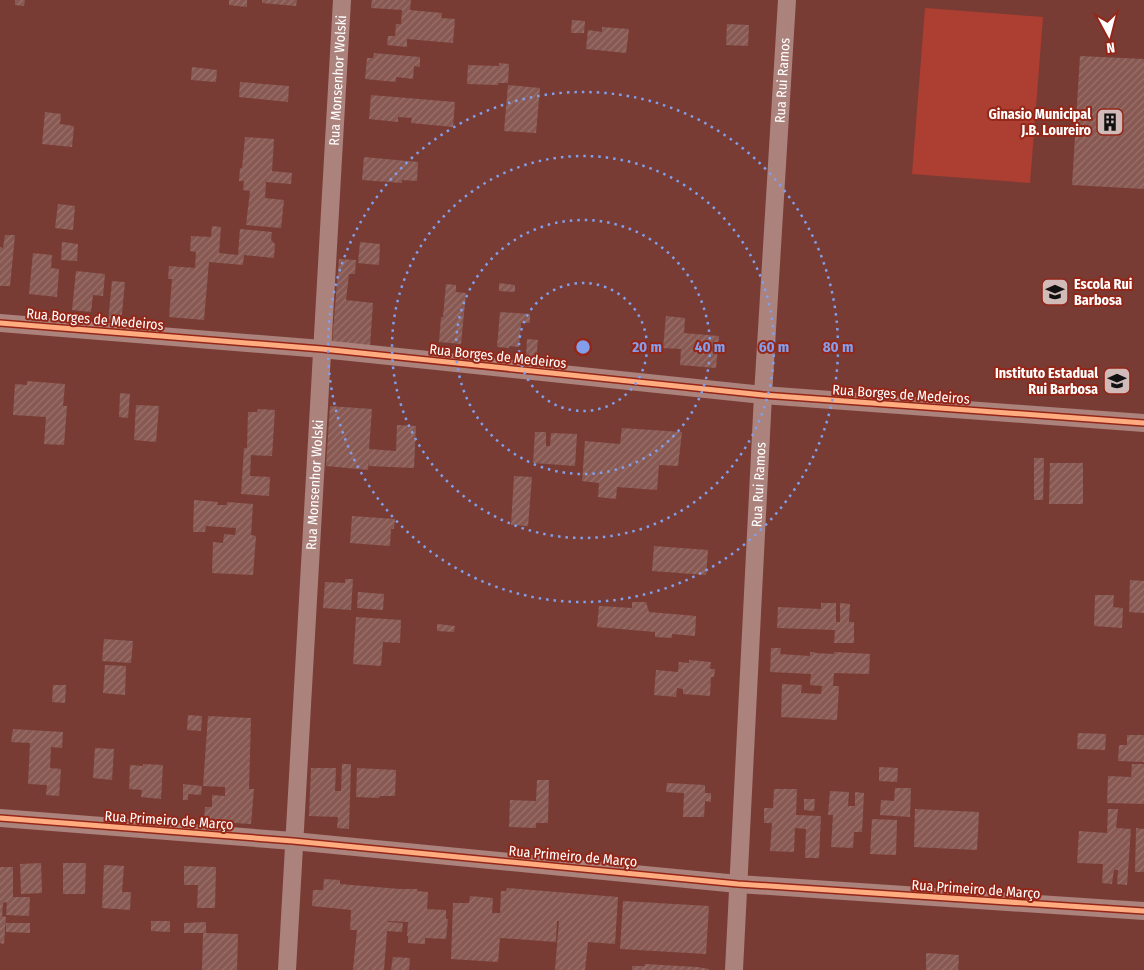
<svg xmlns="http://www.w3.org/2000/svg" width="1144" height="970" font-family="'Fira Sans Condensed',sans-serif">
<defs>
<pattern id="building-hatch" width="6" height="6" patternUnits="userSpaceOnUse" patternTransform="scale(1.25)"><rect width="6" height="6" fill="#885952"/><path d="M-1 1l2-2M0 6l6-6M5 7l2-2" fill="none" stroke="#9a726c"/></pattern>
</defs>
<rect width="100%" height="100%" fill="#783c34"/>
<polygon fill="#ad3e32" points="925,8 1043,17 1030,183 912,174"/>
<g fill="url(#building-hatch)">
<polygon points="15,0 25,0 24,6 15,5"/>
<polygon points="229,0 247,0 247,7 229,5"/>
<polygon points="262,0 297,0 296,6 262,3"/>
<polygon points="372,0 411,0 410,10 442,13 441,18 455,19 453,43 407,39 407,47 387,45 388,36 395,36 396,24 401,24 402,10 371,8"/>
<polygon points="572,20 585,21 584,33 571,33"/>
<polygon points="727,24 749,25 748,46 726,45"/>
<polygon points="602,27 629,29 626,53 586,49 588,30 602,32"/>
<polygon points="374,53 420,57 420,67 414,66 413,79 396,77 396,82 365,79 367,58 373,58"/>
<polygon points="1080,56 1144,59 1144,189 1072,185"/>
<polygon points="499,63 509,64 508,83 498,83 498,85 467,84 468,65 499,66"/>
<polygon points="192,67 217,70 216,82 191,80"/>
<polygon points="240,82 289,86 288,102 239,97"/>
<polygon points="508,85 540,88 536,133 504,131"/>
<polygon points="371,95 455,102 453,127 411,123 412,118 398,117 398,122 369,119"/>
<polygon points="45,112 61,114 60,124 74,126 72,147 42,144"/>
<polygon points="245,137 274,139 272,171 292,173 291,184 266,182 265,198 284,200 281,228 246,225 250,191 243,190 244,181 239,181 240,168 242,168"/>
<polygon points="364,157 418,162 417,181 402,180 402,183 362,180"/>
<polygon points="58,204 75,206 73,230 55,228"/>
<polygon points="212,226 221,227 219,253 238,255 240,229 272,232 271,240 275,244 274,258 244,255 243,265 209,262 204,320 169,317 172,279 168,279 169,266 195,268 196,252 190,251 191,236 211,237"/>
<polygon points="5,235 15,235 10,286 0,286 0,247 3,248"/>
<polygon points="62,242 78,244 77,261 61,260"/>
<polygon points="360,242 380,244 379,265 358,263"/>
<polygon points="33,253 52,255 51,268 59,269 57,297 29,294"/>
<polygon points="339,259 356,260 355,274 349,274 346,300 373,303 370,346 332,343"/>
<polygon points="76,271 105,274 103,296 93,295 91,312 72,310"/>
<polygon points="112,281 125,282 121,323 108,322"/>
<polygon points="499,283 515,285 515,292 499,291"/>
<polygon points="446,284 456,285 456,292 466,293 461,344 439,342 441,317 443,317"/>
<polygon points="500,312 530,314 530,323 521,323 519,347 509,346 509,348 497,347"/>
<polygon points="666,316 685,318 684,333 719,336 716,368 680,365 681,349 663,348"/>
<polygon points="527,339 538,340 536,360 526,359"/>
<polygon points="27,381 65,384 63,406 67,406 64,445 44,444 46,417 13,415 15,384 27,385"/>
<polygon points="120,393 130,394 128,418 119,417"/>
<polygon points="136,405 159,406 156,442 134,440"/>
<polygon points="330,406 372,409 369,449 396,451 397,425 416,426 414,468 369,466 369,459 368,470 326,466"/>
<polygon points="258,409 275,410 272,456 251,455 250,476 270,477 269,496 241,494 244,448 247,448 248,412 257,412"/>
<polygon points="622,428 682,432 678,466 659,465 657,490 617,487 616,499 598,497 599,483 582,481 585,441 620,444"/>
<polygon points="535,432 546,432 546,446 550,446 551,433 577,434 575,466 533,463"/>
<polygon points="1034,458 1044,458 1043,500 1034,500"/>
<polygon points="1050,463 1083,463 1083,504 1049,504"/>
<polygon points="514,476 532,477 528,526 511,525"/>
<polygon points="194,500 218,502 217,505 227,505 227,502 253,504 251,535 256,536 253,575 212,573 213,542 223,543 224,534 235,535 236,528 206,526 205,532 193,532"/>
<polygon points="352,516 395,519 394,529 391,529 390,546 350,543"/>
<polygon points="654,546 708,550 706,575 652,571"/>
<polygon points="345,579 353,579 351,610 323,608 325,582 345,583"/>
<polygon points="1130,580 1144,581 1144,613 1129,612"/>
<polygon points="358,592 384,594 383,610 357,608"/>
<polygon points="1095,595 1114,595 1113,607 1123,608 1122,628 1094,626"/>
<polygon points="632,602 646,602 649,612 696,616 695,636 672,634 672,638 655,637 655,632 597,627 599,606 632,608"/>
<polygon points="821,603 836,603 836,622 840,622 840,603 850,604 849,622 854,622 854,643 834,643 835,630 777,628 778,607 821,609"/>
<polygon points="356,617 401,620 400,643 383,642 381,666 353,664"/>
<polygon points="437,624 455,626 454,632 437,631"/>
<polygon points="104,639 133,641 131,663 102,661"/>
<polygon points="771,648 781,648 780,654 810,656 810,652 815,652 815,653 834,654 834,652 870,654 869,674 834,673 833,686 839,686 837,720 781,717 782,684 802,685 801,693 821,694 822,686 810,685 811,674 770,672"/>
<polygon points="689,660 711,662 710,669 715,669 714,677 711,677 710,696 683,694 683,689 677,688 676,697 654,695 656,670 678,672 679,662 689,663"/>
<polygon points="105,665 126,666 125,695 103,693"/>
<polygon points="53,685 66,685 65,703 52,702"/>
<polygon points="188,715 202,716 201,731 187,730"/>
<polygon points="208,716 251,718 249,789 254,789 251,824 204,821 205,807 212,807 212,795 225,796 225,787 203,786"/>
<polygon points="13,729 63,732 62,748 51,747 50,768 61,769 59,796 46,795 47,785 28,784 30,743 11,742"/>
<polygon points="1078,733 1106,734 1105,750 1077,749"/>
<polygon points="1127,735 1144,735 1144,762 1118,761 1119,745 1127,745"/>
<polygon points="95,748 114,749 112,780 93,778"/>
<polygon points="143,764 163,765 161,799 141,797 142,790 129,789 130,765 143,766"/>
<polygon points="342,764 351,764 349,829 337,828 338,817 309,816 311,768 336,768 335,791 341,791"/>
<polygon points="1132,764 1144,764 1144,804 1107,803 1108,776 1131,777"/>
<polygon points="879,767 898,768 897,782 879,781"/>
<polygon points="357,768 396,770 395,796 380,796 379,798 356,797"/>
<polygon points="537,780 549,780 548,823 536,823 536,828 509,827 510,800 536,801"/>
<polygon points="667,783 705,785 705,793 711,793 711,802 705,801 704,817 683,817 684,793 666,792"/>
<polygon points="183,784 202,786 201,795 188,794 188,800 183,800"/>
<polygon points="895,788 911,788 910,817 880,815 881,800 894,801"/>
<polygon points="774,789 797,789 796,815 821,816 819,858 805,858 806,829 795,828 794,852 770,851 772,823 764,823 764,808 773,808"/>
<polygon points="830,791 849,792 848,806 855,806 855,792 864,793 862,832 854,832 853,848 831,847 833,815 828,815"/>
<polygon points="804,799 815,799 814,811 804,810"/>
<polygon points="915,809 979,812 977,850 914,847"/>
<polygon points="1108,809 1118,809 1116,828 1131,829 1127,885 1117,884 1118,870 1114,870 1112,884 1102,883 1103,864 1077,863 1079,831 1107,833"/>
<polygon points="872,819 897,820 896,855 870,854"/>
<polygon points="1136,828 1144,829 1144,872 1135,872"/>
<polygon points="41,863 42,893 21,894 20,864"/>
<polygon points="63,863 86,863 85,894 63,894"/>
<polygon points="104,865 124,866 122,892 131,892 130,910 102,908"/>
<polygon points="184,866 216,867 215,908 197,908 198,885 184,885"/>
<polygon points="0,867 13,867 13,897 30,897 29,916 6,915 7,902 3,903 2,916 6,917 4,944 0,943"/>
<polygon points="324,879 340,880 340,884 400,889 418,889 417,891 428,892 427,909 446,910 446,919 448,919 446,939 425,938 425,944 408,943 408,936 407,936 408,922 388,921 388,922 403,923 402,932 387,931 384,970 353,970 357,930 350,930 351,910 312,906 313,890 323,890"/>
<polygon points="507,888 618,897 615,944 588,942 585,970 555,970 559,921 557,921 556,942 500,938 498,962 451,959 453,903 469,903 470,896 493,898 492,913 500,913 501,891 506,891"/>
<polygon points="623,901 709,906 706,954 620,949"/>
<polygon points="151,921 170,921 170,932 151,931"/>
<polygon points="206,922 206,933 238,934 237,970 202,970 203,933 184,933 184,923"/>
<polygon points="6,923 30,923 30,933 6,932"/>
<polygon points="926,953 959,955 958,970 926,970"/>
<polygon points="393,957 410,958 409,970 391,970"/>
<polygon points="645,964 697,967 709,969 709,970 632,970 632,966 645,966"/>
</g>
<g fill="none" stroke-linecap="round" stroke-linejoin="round">
<g stroke="#ab827c" stroke-width="18">
<polyline points="0,323 322,349 763,395 1144,423"/>
<polyline points="0,818 293,841 738,884 1144,911"/>
<path id="s1" d="M 287,970 L 342,0"/>
<path id="s2" d="M 734,970 L 763,395 L 787,0"/>
</g>
<g stroke="#942618" stroke-width="8">
<g id="cycleway">
<polyline points="0,323 322,349 763,395 1144,423"/>
<polyline points="0,818 293,841 738,884 1144,911"/>
</g>
</g>
<use href="#cycleway" stroke="#ffac80" stroke-width="5"/>
</g>
<g fill="none" stroke="#839eea" stroke-width="2.5" stroke-dasharray="2.5 5">
<circle cx="583" cy="347" r="64"/>
<circle cx="583" cy="347" r="127"/>
<circle cx="583" cy="347" r="191"/>
<circle cx="583" cy="347" r="255"/>
</g>
<defs>
<g id="building-square" transform="scale(1.4375)"><rect x="-9" y="-9" width="18" height="18" rx="4" fill="#d0bbb8" stroke="#942618"/><path d="M-4-6H4V6H1V3H-1V6H-4ZM-2.5-4.3h1.7v1.8h-1.7ZM.8-4.3h1.7v1.8H.8ZM-2.5-1h1.7V.8h-1.7ZM.8-1h1.7V.8H.8Z" fill="#111"/></g>
<g id="school-square" transform="scale(1.4375)"><rect x="-9" y="-9" width="18" height="18" rx="4" fill="#d0bbb8" stroke="#942618"/><path d="M0-5L7-2L0 1L-7-2ZM-4 1L0 2.5L4 1V4Q0 6-4 4Z" fill="#111"/></g>
</defs>
<g fill-rule="evenodd">
<use href="#building-square" x="1110" y="122"/>
<use href="#school-square" x="1055" y="292"/>
<use href="#school-square" x="1117" y="381"/>
</g>
<g text-anchor="middle" stroke-width="4" stroke-linejoin="round" paint-order="stroke">
<g font-size="14" fill="#fff" stroke="#942618">
<text dy="5" stroke="none"><textPath href="#s1" startOffset="891">Rua Monsenhor Wolski</textPath></text>
<text dy="5" stroke="none"><textPath href="#s2" startOffset="891">Rua Rui Ramos</textPath></text>
<text transform="translate(95 319) rotate(5)" y="5">Rua Borges de Medeiros</text>
<text transform="translate(498 356) rotate(6)" y="5">Rua Borges de Medeiros</text>
<text transform="translate(901 394) rotate(4)" y="5">Rua Borges de Medeiros</text>
<text dy="5" stroke="none"><textPath href="#s1" startOffset="486">Rua Monsenhor Wolski</textPath></text>
<text dy="5" stroke="none"><textPath href="#s2" startOffset="486">Rua Rui Ramos</textPath></text>
<text transform="translate(169 820) rotate(4)" y="5">Rua Primeiro de Março</text>
<text transform="translate(573 856) rotate(5)" y="5">Rua Primeiro de Março</text>
<text transform="translate(976 889) rotate(4)" y="5">Rua Primeiro de Março</text>
</g>
<g font-size="14" font-weight="bold" fill="#fff" stroke="#942618" text-anchor="end">
<text x="1091" y="119">Ginasio Municipal<tspan x="1091" dy="16">J.B. Loureiro</tspan></text>
<text x="1074" y="289" text-anchor="start">Escola Rui<tspan x="1074" dy="16">Barbosa</tspan></text>
<text x="1098" y="378">Instituto Estadual<tspan x="1098" dy="16">Rui Barbosa</tspan></text>
</g>
</g>
<circle cx="583" cy="347" r="8" fill="#839eea" stroke="#942618" stroke-width="2.5"/>
<g font-size="15" text-anchor="middle" font-weight="bold" fill="#839eea" stroke="#942618" stroke-width="4" stroke-linejoin="round" paint-order="stroke">
<text x="647" y="352">20 m</text>
<text x="710" y="352">40 m</text>
<text x="774" y="352">60 m</text>
<text x="838" y="352">80 m</text>
</g>
<g transform="translate(1109 35) rotate(173)" stroke="#942618" stroke-width="4" paint-order="stroke">
<path d="M0-4L9 19L0 12L-9 19Z" fill="#ffffff"/>
<text y="-8" font-size="14" font-weight="bold" text-anchor="middle" fill="#ffffff">N</text>
</g>
</svg>
